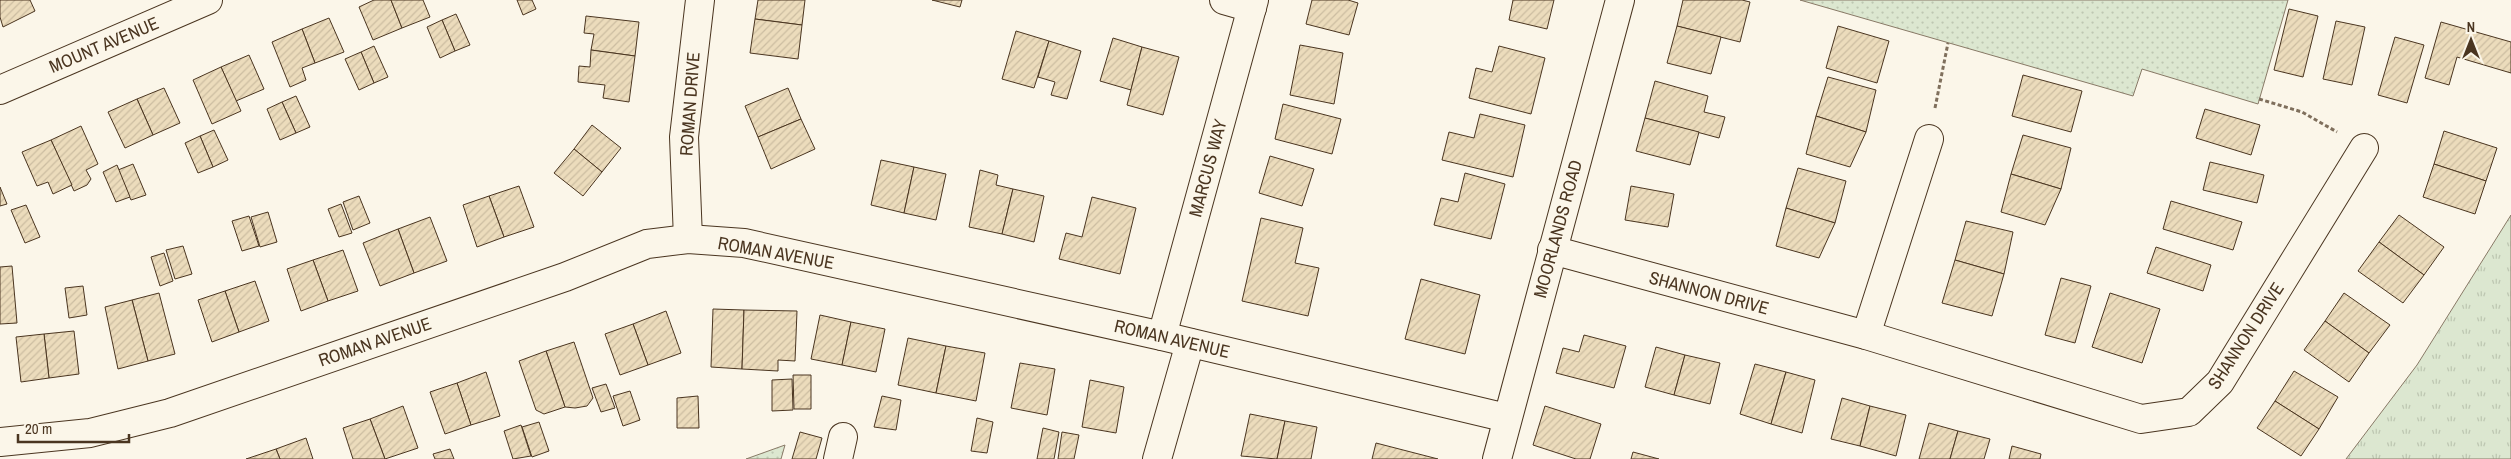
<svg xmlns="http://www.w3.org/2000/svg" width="2511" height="459" font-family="'Archivo Narrow',sans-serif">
<defs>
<pattern id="grass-dots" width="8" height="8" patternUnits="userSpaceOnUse" patternTransform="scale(1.25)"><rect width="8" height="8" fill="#dce7d0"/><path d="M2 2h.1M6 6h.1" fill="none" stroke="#bec7b2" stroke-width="1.8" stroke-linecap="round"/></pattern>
<pattern id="park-tufts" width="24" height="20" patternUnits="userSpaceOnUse" patternTransform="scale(1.25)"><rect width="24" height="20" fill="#dce7d0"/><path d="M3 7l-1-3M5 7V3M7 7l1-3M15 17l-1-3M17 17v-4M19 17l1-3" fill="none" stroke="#bec7b2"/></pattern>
<pattern id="building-hatch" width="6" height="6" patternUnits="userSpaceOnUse" patternTransform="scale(1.25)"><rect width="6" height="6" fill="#ecdcbc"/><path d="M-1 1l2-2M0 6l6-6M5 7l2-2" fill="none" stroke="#ccbda1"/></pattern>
</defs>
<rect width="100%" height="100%" fill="#fbf6e9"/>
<g fill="url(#grass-dots)" stroke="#887966">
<polygon points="1800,0 2288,0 2258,104 2142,69 2133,96"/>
<polygon points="785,445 781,459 746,459"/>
</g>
<polygon fill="url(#park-tufts)" stroke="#887966" points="2511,215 2511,459 2346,459 2417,365"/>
<g fill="url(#building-hatch)" stroke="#4a3520">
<polygon points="0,0 30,0 35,11 3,27 0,17"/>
<polygon points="374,0 391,0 402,28 373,40 359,7"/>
<polygon points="391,0 423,0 430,17 402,28"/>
<polygon points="517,0 532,0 536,9 523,15"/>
<polygon points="758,0 805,0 802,25 755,19"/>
<polygon points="932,0 962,0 960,7"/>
<polygon points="1312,0 1348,0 1358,3 1349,35 1306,24"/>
<polygon points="1513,0 1554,0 1547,29 1509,20"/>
<polygon points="1683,0 1742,0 1750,2 1740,42 1677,26"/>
<polygon points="2289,9 2318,16 2303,77 2274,70"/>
<polygon points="456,14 470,45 455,51 442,20"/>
<polygon points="586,16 639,22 635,56 591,50 594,34 584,33"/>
<polygon points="329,18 344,52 315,63 302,29"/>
<polygon points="755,19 802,25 798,59 750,53"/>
<polygon points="442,20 455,51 440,58 427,27"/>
<polygon points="2336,21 2365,27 2352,85 2323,79"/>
<polygon points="2441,22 2511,42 2511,73 2457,57 2449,85 2425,78"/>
<polygon points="1677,26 1721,37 1711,74 1667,63"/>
<polygon points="1838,26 1889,41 1877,83 1826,68"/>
<polygon points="302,29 315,63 302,68 306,80 290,87 272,42"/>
<polygon points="1016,31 1049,41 1034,88 1002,79"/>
<polygon points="2395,37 2424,45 2407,103 2378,95"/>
<polygon points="1113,38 1142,47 1131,90 1100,81"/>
<polygon points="1049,41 1081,51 1067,99 1051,95 1055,82 1038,77"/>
<polygon points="1300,45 1343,53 1334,104 1290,95"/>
<polygon points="374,46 388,77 374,83 361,52"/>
<polygon points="1499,46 1545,58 1531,114 1469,98 1476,68 1492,72"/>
<polygon points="1142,47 1179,57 1163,115 1127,105"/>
<polygon points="591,50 635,56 629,102 603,98 605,85 578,82 579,66 590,67"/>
<polygon points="361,52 374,83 359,90 345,59"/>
<polygon points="249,55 264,89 236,101 221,67"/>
<polygon points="221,67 241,111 212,124 193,80"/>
<polygon points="2023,75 2082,91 2071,132 2012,116"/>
<polygon points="1828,77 1876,90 1866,132 1816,116"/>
<polygon points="1655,81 1708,96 1704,112 1725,117 1719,138 1645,118"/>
<polygon points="164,88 180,123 153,135 137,99"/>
<polygon points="788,88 801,119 758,137 745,106"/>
<polygon points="296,96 310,127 296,133 282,102"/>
<polygon points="137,99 153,135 125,148 108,112"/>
<polygon points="282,102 296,133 280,140 267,109"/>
<polygon points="1283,104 1341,119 1332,154 1275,139"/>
<polygon points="2205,109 2260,125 2251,155 2196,138"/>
<polygon points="1480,114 1525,125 1513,177 1442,160 1449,132 1474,138"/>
<polygon points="1816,116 1866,132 1850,167 1806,154"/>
<polygon points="1645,118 1699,132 1690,165 1636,151"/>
<polygon points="801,119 815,149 771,169 758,137"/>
<polygon points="592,125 621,148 602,172 574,149"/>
<polygon points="81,126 98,164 86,170 91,179 87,185 74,191 51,140"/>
<polygon points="214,130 228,160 213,167 200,136"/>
<polygon points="2444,131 2497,148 2486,181 2434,164"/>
<polygon points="2023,135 2071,148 2061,189 2011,174"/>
<polygon points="200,136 213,167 198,173 185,143"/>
<polygon points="51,140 72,185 53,194 48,182 37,186 22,152"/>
<polygon points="574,149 602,172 583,196 554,173"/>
<polygon points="1270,156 1314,169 1302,206 1259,193"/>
<polygon points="881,160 914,167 904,213 871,205"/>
<polygon points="2210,162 2264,175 2257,203 2203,190"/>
<polygon points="133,164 146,195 131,200 118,170"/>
<polygon points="2434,164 2486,181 2475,214 2423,197"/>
<polygon points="117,165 130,197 116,202 103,172"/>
<polygon points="914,167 946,174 936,220 904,213"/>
<polygon points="1798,168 1846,181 1835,223 1786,208"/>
<polygon points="980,170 998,175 996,185 1013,189 1002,234 969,227"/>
<polygon points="1465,173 1505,184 1491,239 1434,225 1441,198 1458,202"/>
<polygon points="2011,174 2061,189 2045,225 2001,212"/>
<polygon points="519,186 534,227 504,237 489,196"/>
<polygon points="1631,186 1674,194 1668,227 1625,220"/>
<polygon points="0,187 7,204 0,206"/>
<polygon points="1013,189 1044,196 1034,242 1002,234"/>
<polygon points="359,196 370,223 353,230 343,202"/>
<polygon points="489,196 504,237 477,247 463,205"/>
<polygon points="1092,197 1136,208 1120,274 1059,259 1066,233 1082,237"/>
<polygon points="2171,201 2242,222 2233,250 2163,229"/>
<polygon points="341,204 352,233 339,237 328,209"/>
<polygon points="26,205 40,237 25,243 11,210"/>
<polygon points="1786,208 1835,223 1819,258 1776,246"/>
<polygon points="268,212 277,242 260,247 251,217"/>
<polygon points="2399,215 2444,247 2424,275 2379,242"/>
<polygon points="249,216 259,246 242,251 232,221"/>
<polygon points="430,217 447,261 414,273 398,229"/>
<polygon points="1261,218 1303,228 1295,263 1319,268 1308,316 1242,301"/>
<polygon points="1966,221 2013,232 2004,274 1955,260"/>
<polygon points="398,229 414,273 380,286 363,243"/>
<polygon points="2379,242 2424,275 2403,303 2358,271"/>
<polygon points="183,246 192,274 175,279 166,250"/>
<polygon points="2156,247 2211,265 2203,291 2147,273"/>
<polygon points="343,250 358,291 328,301 313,260"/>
<polygon points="164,253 173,281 160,286 151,257"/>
<polygon points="313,260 328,301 301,311 287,269"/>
<polygon points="1955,260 2004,274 1992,316 1942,303"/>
<polygon points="12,266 17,323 0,324 0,267"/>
<polygon points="2061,278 2091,286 2075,343 2045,335"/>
<polygon points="1421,279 1480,295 1465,354 1405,339"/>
<polygon points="255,281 269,321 239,332 225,291"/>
<polygon points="83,286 87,315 69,318 65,288"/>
<polygon points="225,291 239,332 212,342 198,300"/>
<polygon points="159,293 175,354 148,361 132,300"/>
<polygon points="2110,293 2160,309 2142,363 2092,347"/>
<polygon points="2344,293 2390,325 2369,353 2325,321"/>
<polygon points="132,300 148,361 118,369 105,307"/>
<polygon points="713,309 744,310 742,369 711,367"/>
<polygon points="744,310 797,311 795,361 778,360 778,371 742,369"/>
<polygon points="666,311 681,353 648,365 633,324"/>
<polygon points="820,315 851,322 842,365 811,359"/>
<polygon points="2325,321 2369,353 2349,382 2304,350"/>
<polygon points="851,322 885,329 876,372 842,365"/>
<polygon points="633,324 648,365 620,375 605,334"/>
<polygon points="74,331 79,374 49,378 44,334"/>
<polygon points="44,334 49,378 21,382 16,337"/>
<polygon points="1584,335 1626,346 1614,388 1556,373 1563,348 1579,352"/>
<polygon points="908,338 946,346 936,393 898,385"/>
<polygon points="574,342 593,398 587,406 575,408 565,407 546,351"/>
<polygon points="946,346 985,353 976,401 936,393"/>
<polygon points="1656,347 1685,355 1674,395 1645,387"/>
<polygon points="546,351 565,407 544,414 536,410 519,361"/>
<polygon points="1685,355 1720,363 1710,404 1674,395"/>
<polygon points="1020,363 1055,369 1047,415 1011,408"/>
<polygon points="1755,364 1786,372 1771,424 1740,414"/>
<polygon points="2294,371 2338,397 2319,429 2275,401"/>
<polygon points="486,372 500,416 471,425 457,383"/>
<polygon points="1786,372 1815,380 1802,433 1771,424"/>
<polygon points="793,375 811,375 811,409 794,409"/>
<polygon points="792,379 793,410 772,411 772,380"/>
<polygon points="1090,380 1124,387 1116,433 1082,427"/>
<polygon points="457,383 471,425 445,434 430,392"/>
<polygon points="606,384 615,408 601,412 592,388"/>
<polygon points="630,391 640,420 623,426 613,396"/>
<polygon points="698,396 699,428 677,428 677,398"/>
<polygon points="882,396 901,400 896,430 874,427"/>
<polygon points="1842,398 1870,406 1860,446 1831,439"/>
<polygon points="2275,401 2319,429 2301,456 2257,428"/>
<polygon points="403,406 418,448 385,459 370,419"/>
<polygon points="1545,406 1601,424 1590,459 1576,459 1533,445"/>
<polygon points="1870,406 1906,415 1896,456 1860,446"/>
<polygon points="1250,414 1285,421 1277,459 1241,456"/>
<polygon points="977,418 993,422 987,453 971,451"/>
<polygon points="370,419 385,459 353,459 343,428"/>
<polygon points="1285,421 1317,427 1311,459 1277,459"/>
<polygon points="539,422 549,451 532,457 522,427"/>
<polygon points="1929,423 1958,431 1950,459 1919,459"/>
<polygon points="521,425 531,456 513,459 504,431"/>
<polygon points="1043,428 1059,432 1054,459 1037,459"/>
<polygon points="1958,431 1990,439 1984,459 1950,459"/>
<polygon points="800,432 822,438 816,459 792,459"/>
<polygon points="1062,432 1079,435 1074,459 1058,459"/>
<polygon points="306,438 313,459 280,459 276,449"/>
<polygon points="1376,443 1438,459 1372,459"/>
<polygon points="2012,446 2041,454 2040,459 2009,459"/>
<polygon points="276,449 280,459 246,459"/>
<polygon points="450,449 454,459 435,459 433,454"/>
<polygon points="1633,452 1659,459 1631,459"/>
</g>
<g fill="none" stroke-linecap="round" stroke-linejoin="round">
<g stroke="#4a3520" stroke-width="30">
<g id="minor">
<polyline points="1224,0 1252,8"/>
<polyline points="0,90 208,0"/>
<polyline points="688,239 684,137 700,0"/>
<polyline points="1552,250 1866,335 2141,419 2189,412 2220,382 2364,148"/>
<polyline points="1866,335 1929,139"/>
<polyline points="1162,336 1254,0"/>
<polyline points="0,442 90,433 170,413 565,277 647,244 688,239 744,243 1162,336 1507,418"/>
<polyline points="838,459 843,437"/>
<polyline points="1157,459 1190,343"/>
<polyline points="1497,459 1620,0"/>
</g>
</g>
<g stroke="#7f6f5c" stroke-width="3" stroke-dasharray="4 2.5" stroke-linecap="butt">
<polyline points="2259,99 2302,112 2337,132"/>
<polyline points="1935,108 1948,43"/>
</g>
<use href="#minor" stroke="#fbf6e9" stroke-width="28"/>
</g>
<g text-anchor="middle" stroke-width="4" stroke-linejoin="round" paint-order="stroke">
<g font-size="18" fill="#4a3520" stroke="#fbf6e9">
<text transform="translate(104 45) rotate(-23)" y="6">MOUNT AVENUE</text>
<text transform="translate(690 104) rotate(-86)" y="6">ROMAN DRIVE</text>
<text transform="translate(1208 168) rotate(-75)" y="6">MARCUS WAY</text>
<text transform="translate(1558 229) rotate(-75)" y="6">MOORLANDS ROAD</text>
<text transform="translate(776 253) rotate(10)" y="6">ROMAN AVENUE</text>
<text transform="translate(1709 293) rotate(15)" y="6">SHANNON DRIVE</text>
<text transform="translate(2246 336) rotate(-57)" y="6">SHANNON DRIVE</text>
<text transform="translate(1172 339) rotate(13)" y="6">ROMAN AVENUE</text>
<text transform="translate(375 342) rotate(-19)" y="6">ROMAN AVENUE</text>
</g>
</g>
<g transform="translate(2471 40)" stroke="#fbf6e9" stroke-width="4" paint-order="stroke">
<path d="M0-4L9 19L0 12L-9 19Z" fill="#4a3520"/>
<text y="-8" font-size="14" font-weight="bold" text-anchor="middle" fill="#4a3520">N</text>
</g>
<path d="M18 434v8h111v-8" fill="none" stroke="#4a3520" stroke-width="2.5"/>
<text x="25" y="434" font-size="15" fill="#4a3520" stroke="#fbf6e9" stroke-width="4" paint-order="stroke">20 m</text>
</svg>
